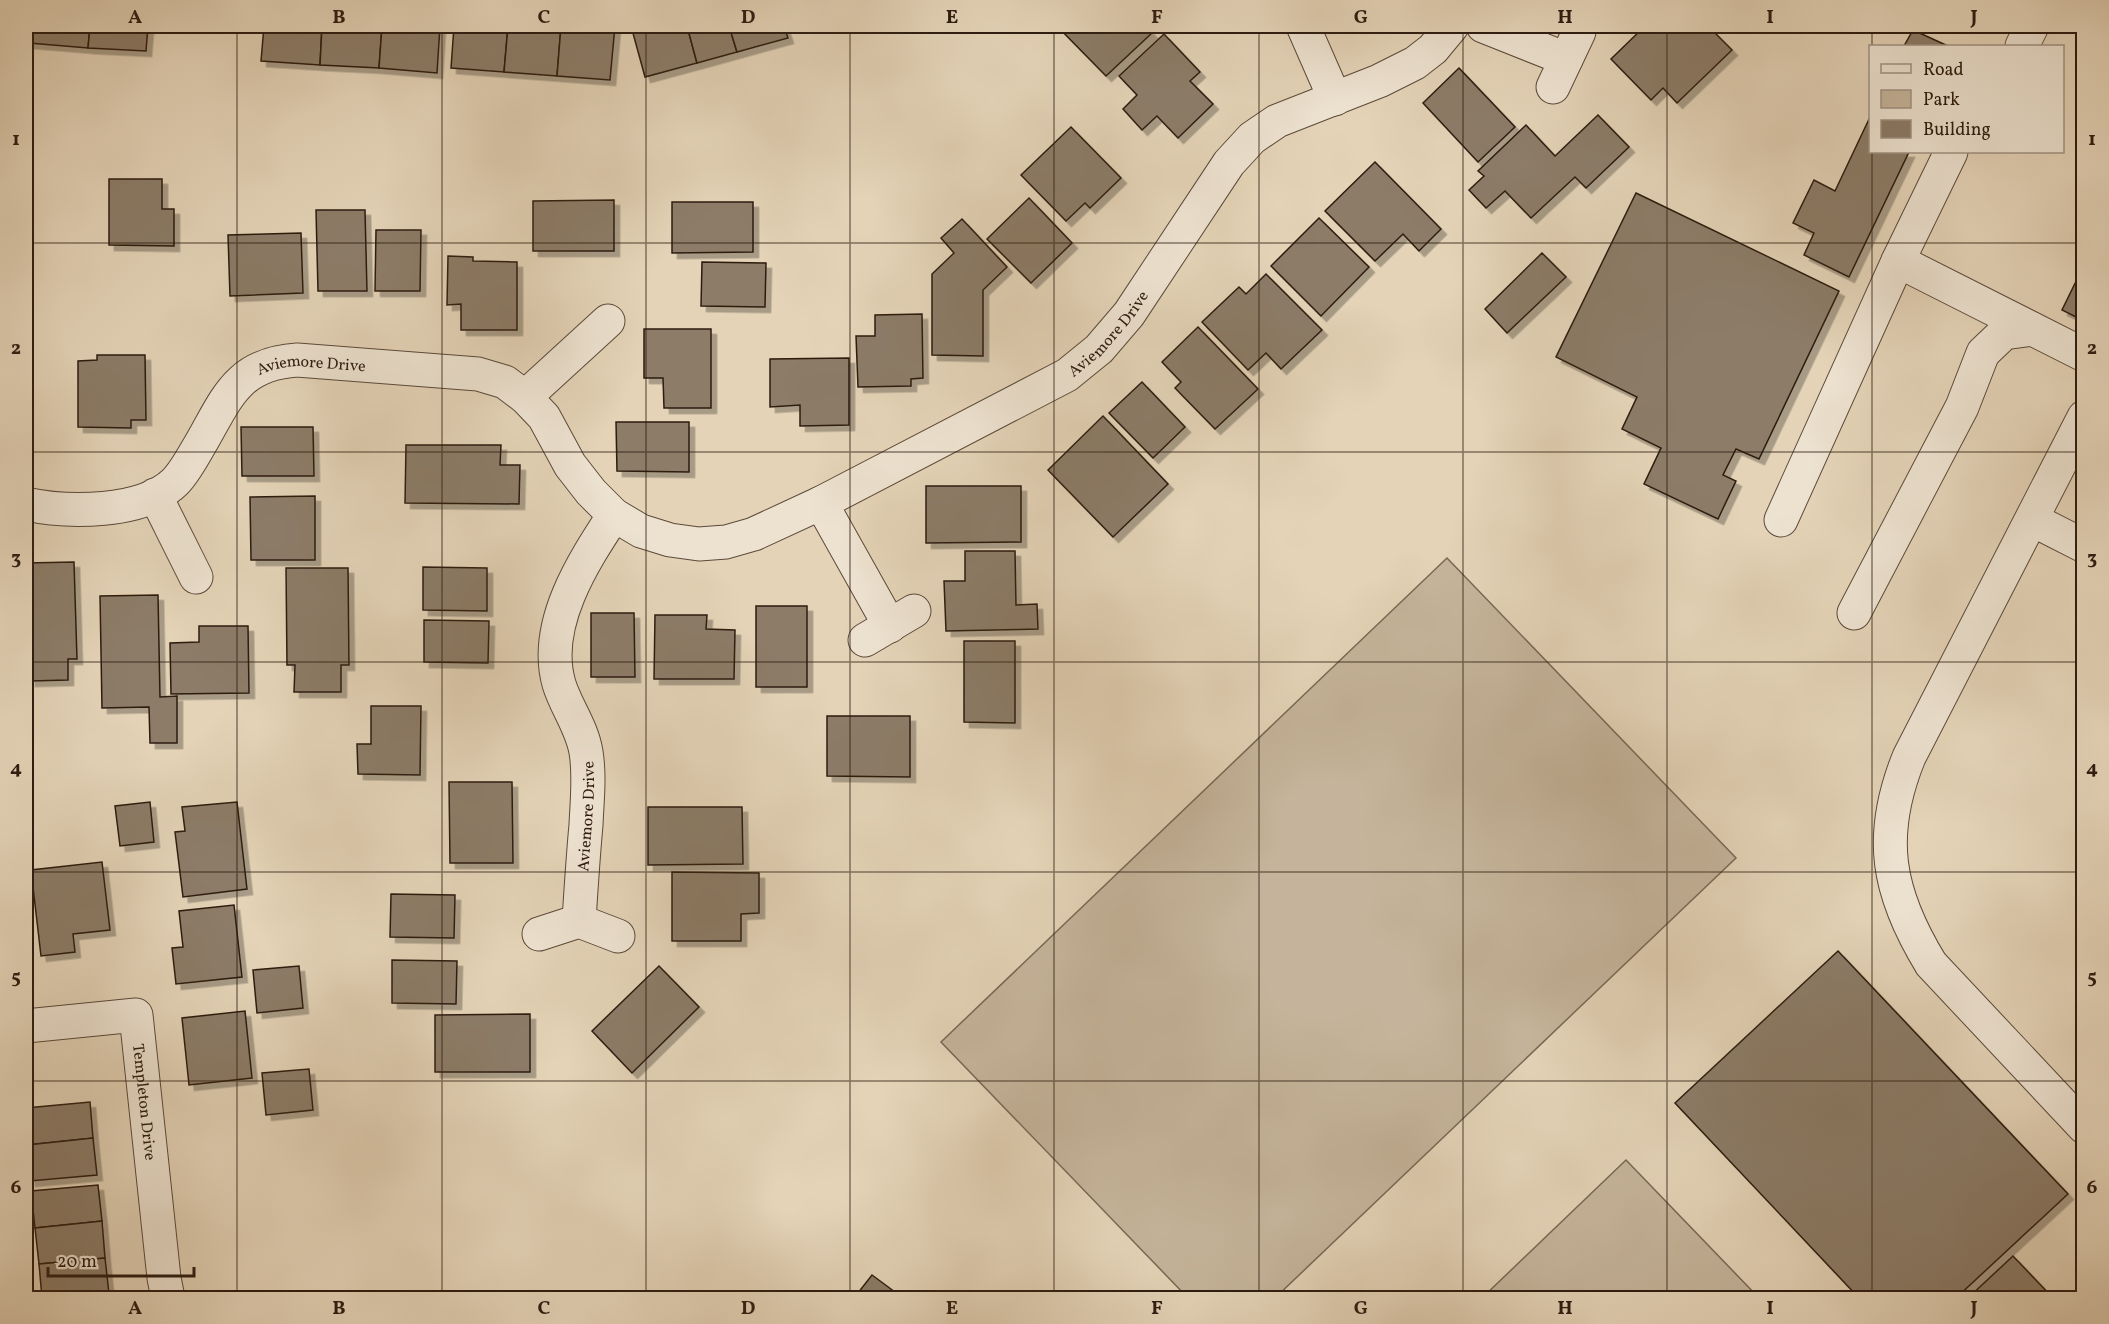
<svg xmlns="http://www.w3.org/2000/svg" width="2109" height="1324" font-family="Vollkorn,serif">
<defs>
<filter id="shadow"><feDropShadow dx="5.5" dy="5.5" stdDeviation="0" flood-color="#0004"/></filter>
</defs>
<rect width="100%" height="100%" fill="#e4d3b7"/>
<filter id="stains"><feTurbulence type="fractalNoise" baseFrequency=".00333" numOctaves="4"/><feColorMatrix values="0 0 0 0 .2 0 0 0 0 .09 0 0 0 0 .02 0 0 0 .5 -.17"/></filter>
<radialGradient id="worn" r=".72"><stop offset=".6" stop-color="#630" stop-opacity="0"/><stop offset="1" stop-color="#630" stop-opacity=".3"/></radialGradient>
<g fill="#c5b49b" stroke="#796856" stroke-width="1.5">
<polygon points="1447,558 1736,858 1275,1298 1188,1298 941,1042"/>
<polygon points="1626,1160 1759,1298 1482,1298"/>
</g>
<g fill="#8c7b67" stroke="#2d1c11" stroke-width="1.5" filter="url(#shadow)">
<polygon points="26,26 30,26 29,43 26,43"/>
<polygon points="30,26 90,26 88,48 29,43"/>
<polygon points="90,26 148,26 146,51 88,48"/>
<polygon points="264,26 322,26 320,65 261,61"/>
<polygon points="322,26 382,26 379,68 320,65"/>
<polygon points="382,26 440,26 437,73 379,68"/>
<polygon points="454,26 508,26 504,72 451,68"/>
<polygon points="508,26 561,26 557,76 504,72"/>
<polygon points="561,26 615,26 610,80 557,76"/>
<polygon points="631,26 687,26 697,63 645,77"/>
<polygon points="687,26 729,26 737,52 697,63"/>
<polygon points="729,26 784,26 788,38 737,52"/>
<polygon points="1057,26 1145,26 1152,33 1106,76"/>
<polygon points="1645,26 1708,26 1732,50 1677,103 1663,88 1651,100 1611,59"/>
<polygon points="1913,30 1948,46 1904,46"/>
<polygon points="1164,34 1200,72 1190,81 1213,104 1178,138 1157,116 1142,130 1123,109 1137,95 1119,76"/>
<polygon points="1459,68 1515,127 1478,162 1423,103"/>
<polygon points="1598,115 1629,147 1586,188 1575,177 1531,218 1505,191 1486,208 1469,190 1484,176 1478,171 1526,125 1555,156"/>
<polygon points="1870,117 1870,152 1909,152 1849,277 1804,255 1814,233 1793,223 1814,180 1835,191"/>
<polygon points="1071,127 1121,178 1090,208 1085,203 1066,221 1021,175"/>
<polygon points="1375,162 1441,229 1419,251 1403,234 1375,261 1325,211"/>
<polygon points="109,179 162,179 162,209 174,209 174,246 109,245"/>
<polygon points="1636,193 1839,291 1759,459 1736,449 1723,475 1736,481 1718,519 1644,484 1661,448 1622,429 1637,397 1556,357"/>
<polygon points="1029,198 1072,243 1031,283 987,239"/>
<polygon points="614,200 614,251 533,251 533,201"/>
<polygon points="672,202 753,202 753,252 672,253"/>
<polygon points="316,210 365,210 367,291 318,291"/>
<polygon points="1319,218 1369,267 1321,316 1271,266"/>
<polygon points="962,219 1007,267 983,290 983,356 932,355 932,274 954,253 941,238"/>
<polygon points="376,230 421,230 420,291 375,291"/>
<polygon points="301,233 303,293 230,296 228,235"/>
<polygon points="1542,253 1566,277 1507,333 1485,309"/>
<polygon points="448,256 473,257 473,261 517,262 517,330 461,330 461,304 447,305"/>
<polygon points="702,262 766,263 765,307 701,306"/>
<polygon points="2084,265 2084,321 2062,310"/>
<polygon points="1266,274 1322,330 1281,369 1266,353 1248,370 1202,322 1239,287 1246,294"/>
<polygon points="922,314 923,378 911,379 911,386 858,387 856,336 875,336 875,315"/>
<polygon points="1198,327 1258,389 1215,429 1175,388 1181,382 1162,362"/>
<polygon points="644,329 711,329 711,408 664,408 663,378 644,378"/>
<polygon points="97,355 145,355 146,420 131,420 131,428 78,427 78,361 97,360"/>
<polygon points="849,358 849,425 800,426 800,405 770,407 770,359"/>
<polygon points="1142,382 1185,427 1153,458 1109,413"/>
<polygon points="1103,416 1168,484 1113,537 1048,470"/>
<polygon points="616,422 689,422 689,472 617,471"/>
<polygon points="241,427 313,427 314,476 242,476"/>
<polygon points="406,445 501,445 500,465 520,465 519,504 405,503"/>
<polygon points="926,486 1021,486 1021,542 926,543"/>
<polygon points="315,496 315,560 251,560 250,497"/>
<polygon points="965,551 1015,551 1016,605 1037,604 1038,629 946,631 944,581 965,581"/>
<polygon points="74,562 77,659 68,659 68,680 30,681 29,660 26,660 26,563"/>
<polygon points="423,567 487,568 487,611 423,610"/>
<polygon points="286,568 348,568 349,665 341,665 341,692 294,692 295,665 287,665"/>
<polygon points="158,595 160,697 177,696 177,743 150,743 149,707 102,708 100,596"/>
<rect x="756" y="606" width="51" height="81"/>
<polygon points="591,613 634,613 635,677 591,677"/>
<polygon points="655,615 707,615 706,629 735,630 734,679 654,679"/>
<polygon points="424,620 489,621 488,663 424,662"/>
<polygon points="199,626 248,626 249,693 171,694 170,643 199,642"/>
<polygon points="964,641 1015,641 1015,723 964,722"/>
<polygon points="371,706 421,706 420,775 358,774 357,744 371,744"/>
<polygon points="827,716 910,716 910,777 827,776"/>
<polygon points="449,782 512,782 513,863 450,863"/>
<polygon points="150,802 154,842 120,846 115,806"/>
<polygon points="237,802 247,889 183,897 175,832 185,831 182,807"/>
<polygon points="648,807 742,807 743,864 648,865"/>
<polygon points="102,862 110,930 73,934 75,952 41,956 31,870"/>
<polygon points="672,872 759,873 759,913 741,914 741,941 672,941"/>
<polygon points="391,894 455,895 454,938 390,937"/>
<polygon points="234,905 242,977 176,984 172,948 183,947 179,911"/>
<polygon points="1838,951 2068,1194 1956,1298 1859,1298 1675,1103"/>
<polygon points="392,960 457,961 456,1004 392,1003"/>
<polygon points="299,966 303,1008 257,1013 253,970"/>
<polygon points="659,966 699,1007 632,1073 592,1031"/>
<polygon points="245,1011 252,1078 189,1085 182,1018"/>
<polygon points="530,1014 530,1072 435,1072 435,1015"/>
<polygon points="309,1069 313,1110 266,1115 262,1073"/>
<polygon points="90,1102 93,1138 27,1145 26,1108"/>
<polygon points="93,1138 97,1175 30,1181 27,1145"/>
<polygon points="98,1185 102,1221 35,1228 31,1191"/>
<polygon points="102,1221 105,1258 39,1264 35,1228"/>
<polygon points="2013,1256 2053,1298 1968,1298"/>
<polygon points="105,1258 109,1294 65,1298 42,1298 39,1264"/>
<polygon points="872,1275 903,1298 854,1298"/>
<polygon points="109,1294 109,1298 65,1298"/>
</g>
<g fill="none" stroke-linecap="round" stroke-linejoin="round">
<g stroke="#5b4a3a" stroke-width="35">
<g id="minor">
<polyline points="1303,26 1335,99"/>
<polyline points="1483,26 1566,59"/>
<polyline points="2022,46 2032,26"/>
<polyline points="1553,87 1579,32"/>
<polyline points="1951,152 1898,261 2084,355"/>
<polyline points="525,397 608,321"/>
<path d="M 2084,417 L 1909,757 C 1877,836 1887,892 1931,964 L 2084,1127"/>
<polyline points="155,495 196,577"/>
<polyline points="821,503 890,626"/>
<path id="s1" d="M 26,504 C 67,513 142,514 175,482 C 184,473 191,460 198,448 C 226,401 235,364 297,360 L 478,374 L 505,382 L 525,397 L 544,417 L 570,465 L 591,492 L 614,515 L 641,531 L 670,540 L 699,544 L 726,542 L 754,534 L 821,503 L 1067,375 L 1099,349 L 1129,314 L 1229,163 L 1252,138 L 1277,121 L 1379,81 L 1415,63 L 1433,49 L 1452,26"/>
<polyline points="1781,520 1898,261"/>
<polyline points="2033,520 2084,546"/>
<polyline points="1854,613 1962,407 1983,353 2004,333 2032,329"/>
<polyline points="865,640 914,611"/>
<path id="s2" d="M 579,921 C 581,889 583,857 586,825 C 587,801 590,776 586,752 C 582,727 566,707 559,684 C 542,625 583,562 614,515"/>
<polyline points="539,934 579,921 618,936"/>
<path id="s3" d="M 26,1026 L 136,1015 L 164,1278 L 168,1298"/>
</g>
</g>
<use href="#minor" stroke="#ede2d0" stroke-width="33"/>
</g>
<path fill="none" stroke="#2d1c11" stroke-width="1.5" stroke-opacity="0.55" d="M 237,26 L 237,1298M 442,26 L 442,1298M 646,26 L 646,1298M 850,26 L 850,1298M 1054,26 L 1054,1298M 1259,26 L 1259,1298M 1463,26 L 1463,1298M 1667,26 L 1667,1298M 1872,26 L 1872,46M 1872,152 L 1872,1298M 26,243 L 2084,243M 26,452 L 2084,452M 26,662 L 2084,662M 26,872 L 2084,872M 26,1081 L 2084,1081"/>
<g text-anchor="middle" stroke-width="5" stroke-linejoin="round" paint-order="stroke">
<g font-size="16" fill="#2d1c11" stroke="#ede2d0">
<text dy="6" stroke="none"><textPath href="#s1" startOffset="1278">Aviemore Drive</textPath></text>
<text dy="6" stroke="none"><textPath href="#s1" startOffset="351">Aviemore Drive</textPath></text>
<text dy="6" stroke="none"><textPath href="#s2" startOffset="105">Aviemore Drive</textPath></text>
<text dy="6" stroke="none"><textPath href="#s3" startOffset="198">Templeton Drive</textPath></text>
</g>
</g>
<rect width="2109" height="1324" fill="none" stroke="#e4d3b7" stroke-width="66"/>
<rect x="1869" y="45" width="195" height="108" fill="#ede2d0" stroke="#a09384" stroke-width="1.5"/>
<rect x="1881" y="64" width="30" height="9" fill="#ede2d0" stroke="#a09384" stroke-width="1.5"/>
<text x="1923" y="75" font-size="18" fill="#2d1c11">Road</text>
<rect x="1881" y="90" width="30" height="18" fill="#c5b49b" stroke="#a09384" stroke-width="1.5"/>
<text x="1923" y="105" font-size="18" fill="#2d1c11">Park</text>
<rect x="1881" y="120" width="30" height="18" fill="#8c7b67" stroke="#a09384" stroke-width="1.5"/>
<text x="1923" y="135" font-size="18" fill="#2d1c11">Building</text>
<path d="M48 1267v9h146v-9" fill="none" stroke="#2d1c11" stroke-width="3"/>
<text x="57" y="1267" font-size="18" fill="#2d1c11" stroke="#ede2d0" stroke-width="4.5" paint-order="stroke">20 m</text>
<rect x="33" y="33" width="2043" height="1258" fill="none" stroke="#2d1c11" stroke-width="2"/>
<g font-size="20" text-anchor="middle" font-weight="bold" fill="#2d1c11">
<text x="135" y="23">A</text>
<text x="339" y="23">B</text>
<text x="544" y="23">C</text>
<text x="748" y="23">D</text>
<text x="952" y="23">E</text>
<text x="1157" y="23">F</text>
<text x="1361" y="23">G</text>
<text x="1565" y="23">H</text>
<text x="1770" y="23">I</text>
<text x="1974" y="23">J</text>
<text x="16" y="145">1</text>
<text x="2092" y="145">1</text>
<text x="16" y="354">2</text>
<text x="2092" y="354">2</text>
<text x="16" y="564">3</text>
<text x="2092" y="564">3</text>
<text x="16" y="774">4</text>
<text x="2092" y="774">4</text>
<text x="16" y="983">5</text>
<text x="2092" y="983">5</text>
<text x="16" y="1193">6</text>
<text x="2092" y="1193">6</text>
<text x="135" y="1314">A</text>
<text x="339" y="1314">B</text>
<text x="544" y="1314">C</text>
<text x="748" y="1314">D</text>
<text x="952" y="1314">E</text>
<text x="1157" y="1314">F</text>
<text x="1361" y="1314">G</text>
<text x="1565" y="1314">H</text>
<text x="1770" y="1314">I</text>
<text x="1974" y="1314">J</text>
</g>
<rect width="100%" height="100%" filter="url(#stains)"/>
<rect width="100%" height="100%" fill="url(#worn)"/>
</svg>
